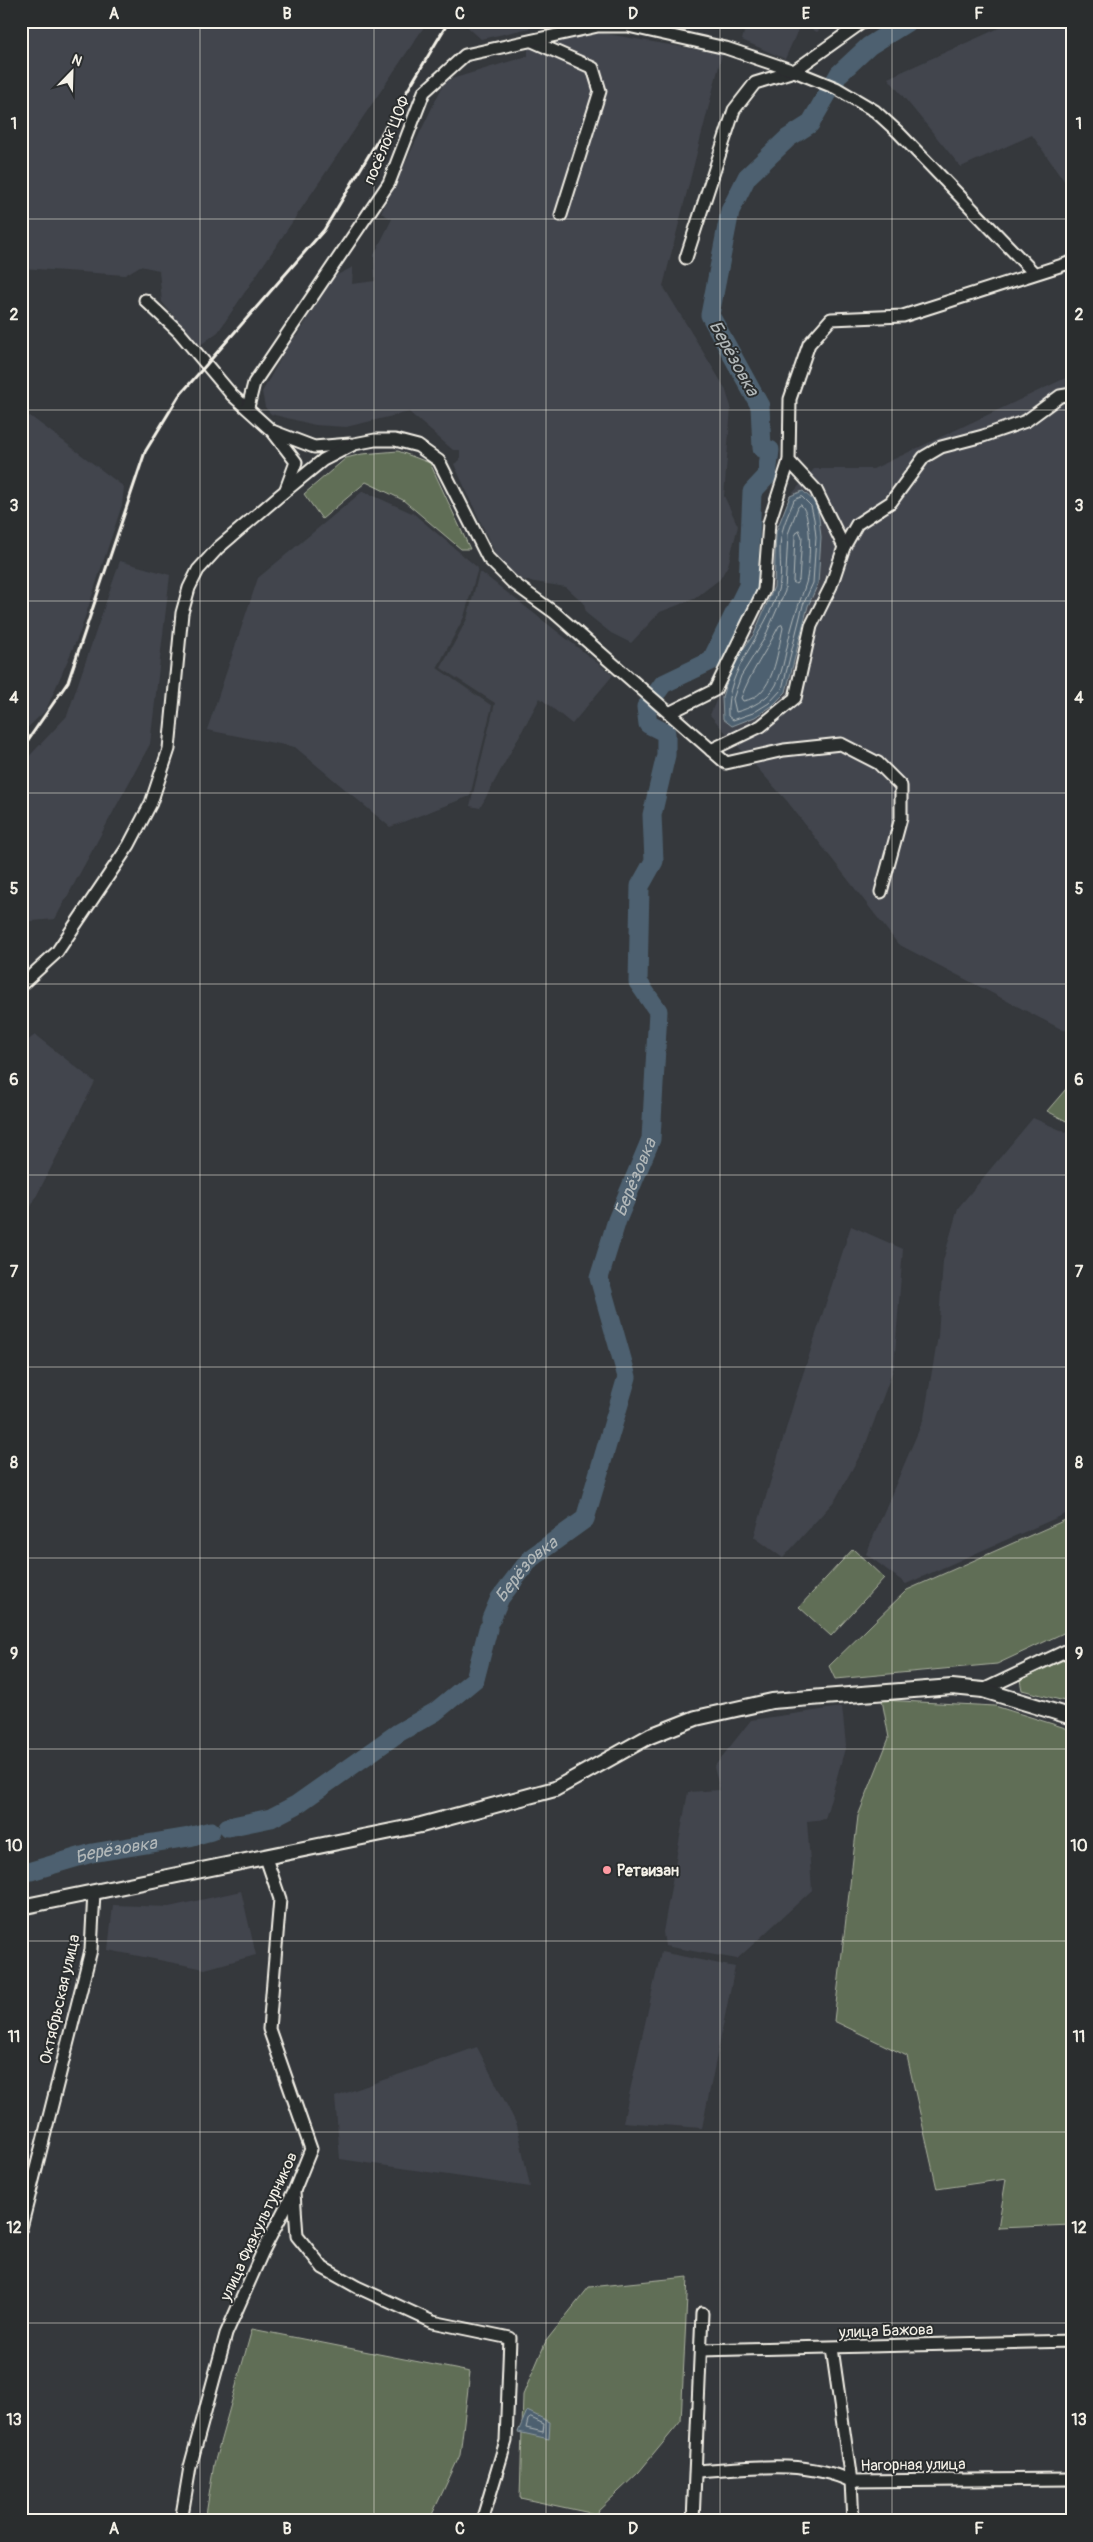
<svg xmlns="http://www.w3.org/2000/svg" width="1093" height="2542" font-family="Pangolin,sans-serif">
<rect width="100%" height="100%" fill="#35383c"/>
<filter id="ink" filterUnits="userSpaceOnUse"><feTurbulence type="fractalNoise" baseFrequency=".02" numOctaves="2"/><feDisplacementMap in="SourceGraphic" scale="10" xChannelSelector="R" yChannelSelector="G"/><feConvolveMatrix kernelMatrix="1 2 1 2 8 2 1 2 1" color-interpolation-filters="sRGB"/></filter>
<g filter="url(#ink)">
<g fill="#42454d">
<polygon points="21,21 428,21 218,332 199,346 162,302 159,270 140,266 125,275 21,268"/>
<polygon points="461,21 561,21 481,39"/>
<polygon points="747,21 828,21 817,32 801,23 785,59 742,40"/>
<polygon points="1015,21 1072,21 1072,192 1032,135 961,167 888,78"/>
<polygon points="590,31 722,54 663,286 725,388 731,407 724,496 738,526 728,565 720,579 694,599 660,612 631,643 611,633 586,613 584,603 566,587 516,579 498,560 454,464 460,460 460,450 453,450 409,412 346,427 315,425 271,414 265,407 262,392 291,340 299,334 329,279 353,267 352,284 375,281 374,255 392,219 381,213 445,81 528,56 528,47"/>
<polygon points="1072,375 1072,1031 1063,1030 898,944 787,801 710,715 737,651 770,587 770,540 790,496 814,469 873,469"/>
<polygon points="30,416 124,487 122,505 80,632 46,710 21,734 21,422"/>
<polygon points="363,491 414,514 478,568 464,617 437,668 492,706 470,796 390,827 295,747 207,730 258,578"/>
<polygon points="120,561 170,575 150,744 55,919 21,922 21,765 67,716"/>
<polygon points="479,573 482,573 613,675 572,724 540,698 480,808 470,806 495,703 441,668 467,619"/>
<polygon points="35,1035 95,1082 21,1226 21,1037 27,1041"/>
<polygon points="1033,1118 1072,1135 1072,1511 906,1584 866,1554 924,1418 938,1336 943,1261 958,1208"/>
<polygon points="851,1226 903,1249 894,1367 865,1446 835,1500 783,1558 754,1537 794,1402"/>
<polygon points="842,1707 846,1745 825,1819 807,1821 812,1890 737,1959 665,1946 663,1932 688,1792 720,1790 714,1767 751,1720"/>
<polygon points="241,1891 256,1955 205,1969 108,1950 113,1905 169,1907"/>
<polygon points="661,1952 735,1967 702,2128 623,2122"/>
<polygon points="477,2047 517,2125 530,2187 340,2159 335,2097"/>
</g>
<g fill="#606e56" stroke="#aab09f">
<polygon points="398,451 430,463 470,549 461,549 403,500 366,482 322,519 304,494 346,458 362,454"/>
<polygon points="1072,1082 1072,1124 1047,1111"/>
<polygon points="1072,1517 1072,1629 997,1664 835,1679 829,1666 907,1590"/>
<polygon points="853,1549 884,1578 831,1636 799,1607"/>
<polygon points="1072,1656 1072,1703 1022,1690 1020,1680"/>
<polygon points="882,1700 995,1706 1072,1730 1072,2225 998,2228 1006,2179 937,2189 907,2056 834,2021 858,1816 889,1738"/>
<polygon points="688,2277 681,2421 639,2472 595,2514 520,2498 523,2395 546,2341 589,2287"/>
<polygon points="252,2329 470,2372 460,2455 429,2521 205,2521 214,2464"/>
</g>
<g fill="#4d6170" stroke="#909ba0">
<polygon points="803,491 816,503 819,518 821,537 818,584 808,606 786,692 772,706 755,717 732,726 723,719 722,697 730,672 739,655 754,634 774,587 776,532 790,496"/>
<polygon points="527,2411 550,2422 549,2439 518,2432"/>
</g>
<g fill="none" stroke-linecap="round" stroke-linejoin="round">
<g stroke="#b1b7b8" stroke-width="1">
<path d="M 802,497 L 811,506 L 814,519 L 816,537 L 813,583 L 803,605 L 782,689 L 769,703 L 753,713 L 733,720 L 728,716 C 725,668 766,635 778,590 C 784,572 777,551 782,533 C 784,522 790,511 794,500 Z"/>
<path d="M 801,505 C 813,515 810,568 806,583 C 801,599 795,614 791,630 C 786,648 784,669 776,685 C 769,699 749,709 736,712 L 733,699 L 741,676 L 764,639 L 785,591 L 788,534 L 798,507 Z"/>
<polygon points="799,530 802,537 799,580 796,584 793,582 795,536"/>
<path d="M 782,625 L 783,628 C 777,653 774,697 743,701 L 741,698 C 751,671 766,652 779,626 Z"/>
<polygon points="531,2418 544,2424 543,2432 526,2428 528,2420"/>
</g>
<g stroke="#4d6170" stroke-width="19">
<polyline points="658,691 663,684 711,661 748,586 752,492 767,476 770,450 762,448 760,406 710,315 730,211 747,177 788,138 810,124 839,74 869,46 909,21"/>
<path id="s1" d="M 491,1619 L 500,1598 L 531,1558 L 585,1519 L 627,1377 L 599,1278 L 617,1220 L 651,1139 L 658,1011 L 638,982 L 640,886 L 654,861 L 652,815 L 666,755 L 666,733 L 648,724 L 646,707"/>
<polyline points="228,1827 271,1818 296,1805 398,1733 435,1712 475,1679 488,1629"/>
<path id="s2" d="M 21,1874 L 92,1853 L 189,1837 L 211,1831"/>
</g>
<g stroke="#f4f1e8" stroke-width="15">
<g id="minor">
<polyline points="532,41 593,68 600,91 561,215"/>
<polyline points="686,258 734,110 755,83 794,71 864,21"/>
<polyline points="145,300 179,332 232,395 272,431 314,447 350,444"/>
<polyline points="248,407 254,383 389,183 424,92 465,55 598,26 628,26 726,48 794,71 836,88 875,111 898,132 1034,273"/>
<polyline points="272,431 296,462 286,489"/>
<polyline points="844,547 857,524 891,502 924,457 941,447 983,436 1026,421 1060,396 1072,394"/>
<polyline points="669,713 715,690 764,590 769,523 789,461"/>
<polyline points="711,750 761,726 795,698 811,626 831,586 844,547 816,490 789,461 790,399 809,344 831,319 903,316 1072,262"/>
<polyline points="21,985 57,952 129,845 151,803 169,749 182,613 189,588 198,570 218,548 279,496 323,460 354,444 375,440 395,440 418,446 439,461 488,558 512,582 555,613 726,763 784,750 841,744 878,763 901,786 901,818 881,892"/>
<polyline points="983,1690 1072,1648"/>
<polyline points="294,2193 297,2236 323,2268 357,2287 433,2322 510,2338 506,2441 482,2521"/>
<polyline points="21,2228 91,1950 94,1892"/>
<polyline points="832,2348 851,2481 853,2521"/>
<polyline points="701,2350 1072,2341"/>
<path d="M 697,2471 C 747,2468 804,2459 851,2481 L 1072,2479"/>
<polyline points="181,2521 190,2467 226,2334 262,2253 294,2191 311,2149 269,2029 280,1899 266,1858"/>
<polyline points="693,2521 702,2313"/>
</g>
</g>
<g stroke="#f4f1e8" stroke-width="18">
<polyline id="tertiary" points="21,1907 421,1825 555,1789 650,1736 696,1718 772,1701 952,1687 983,1690 1072,1717"/>
</g>
<use href="#minor" stroke="#2a2d2e" stroke-width="11"/>
<use href="#tertiary" stroke="#2a2d2e" stroke-width="14"/>
<polyline stroke="#f4f1e8" stroke-width="3" points="21,750 68,682 145,452 179,396 324,230 449,21"/>
</g>
</g>
<path fill="none" stroke="#f4f1e8" stroke-width="1" stroke-opacity="0.55" d="M 200,21 L 200,2521M 374,21 L 374,2521M 546,21 L 546,2521M 720,21 L 720,2521M 892,21 L 892,2521M 21,219 L 1072,219M 21,410 L 1072,410M 21,601 L 1072,601M 21,793 L 1072,793M 21,984 L 1072,984M 21,1175 L 1072,1175M 21,1367 L 1072,1367M 21,1558 L 1072,1558M 21,1749 L 1072,1749M 21,1941 L 1072,1941M 21,2132 L 1072,2132M 21,2323 L 1072,2323"/>
<circle fill="#ff9aa2" stroke="#2a2d2e" stroke-width="2" cx="607" cy="1870" r="5"/>
<g text-anchor="middle" stroke-width="4" stroke-linejoin="round" paint-order="stroke">
<g font-size="16" fill="#f4f1e8" stroke="#2a2d2e">
<text transform="translate(386 140) rotate(-67)" y="6">посёлок ЦОФ</text>
<text transform="translate(59 1999) rotate(-77)" y="6">Октябрьская улица</text>
<text transform="translate(258 2226) rotate(-65)" y="6">улица Физкультурников</text>
<text transform="translate(886 2330) rotate(-2)" y="6">улица Бажова</text>
<text transform="translate(913 2464) rotate(-1)" y="6">Нагорная улица</text>
</g>
<g font-size="16" font-weight="bold" fill="#f4f1e8" stroke="#2a2d2e" text-anchor="start">
<text x="617" y="1876">Ретвизан</text>
</g>
<g font-size="18" font-style="italic" fill="#b1b7b8" stroke="#2a2d2e">
<text transform="translate(734 358) rotate(61)" y="6">Берёзовка</text>
<text dy="6" stroke="none"><textPath href="#s1" startOffset="498">Берёзовка</textPath></text>
<text dy="6" stroke="none"><textPath href="#s1" startOffset="62">Берёзовка</textPath></text>
<text dy="6" stroke="none"><textPath href="#s2" startOffset="98">Берёзовка</textPath></text>
</g>
</g>
<rect width="1093" height="2542" fill="none" stroke="#2a2d2e" stroke-width="55"/>
<g transform="translate(72 72) rotate(23)" stroke="#2a2d2e" stroke-width="4" paint-order="stroke">
<path d="M0-4L9 19L0 12L-9 19Z" fill="#f4f1e8"/>
<text y="-8" font-size="14" font-weight="bold" text-anchor="middle" fill="#f4f1e8">N</text>
</g>
<rect x="28" y="28" width="1038" height="2486" fill="none" stroke="#f4f1e8" stroke-width="2"/>
<g font-size="16" text-anchor="middle" font-weight="bold" fill="#f4f1e8">
<text x="114" y="19">A</text>
<text x="287" y="19">B</text>
<text x="460" y="19">C</text>
<text x="633" y="19">D</text>
<text x="806" y="19">E</text>
<text x="979" y="19">F</text>
<text x="14" y="129">1</text>
<text x="1079" y="129">1</text>
<text x="14" y="320">2</text>
<text x="1079" y="320">2</text>
<text x="14" y="511">3</text>
<text x="1079" y="511">3</text>
<text x="14" y="703">4</text>
<text x="1079" y="703">4</text>
<text x="14" y="894">5</text>
<text x="1079" y="894">5</text>
<text x="14" y="1085">6</text>
<text x="1079" y="1085">6</text>
<text x="14" y="1277">7</text>
<text x="1079" y="1277">7</text>
<text x="14" y="1468">8</text>
<text x="1079" y="1468">8</text>
<text x="14" y="1659">9</text>
<text x="1079" y="1659">9</text>
<text x="14" y="1851">10</text>
<text x="1079" y="1851">10</text>
<text x="14" y="2042">11</text>
<text x="1079" y="2042">11</text>
<text x="14" y="2233">12</text>
<text x="1079" y="2233">12</text>
<text x="14" y="2425">13</text>
<text x="1079" y="2425">13</text>
<text x="114" y="2534">A</text>
<text x="287" y="2534">B</text>
<text x="460" y="2534">C</text>
<text x="633" y="2534">D</text>
<text x="806" y="2534">E</text>
<text x="979" y="2534">F</text>
</g>
</svg>
